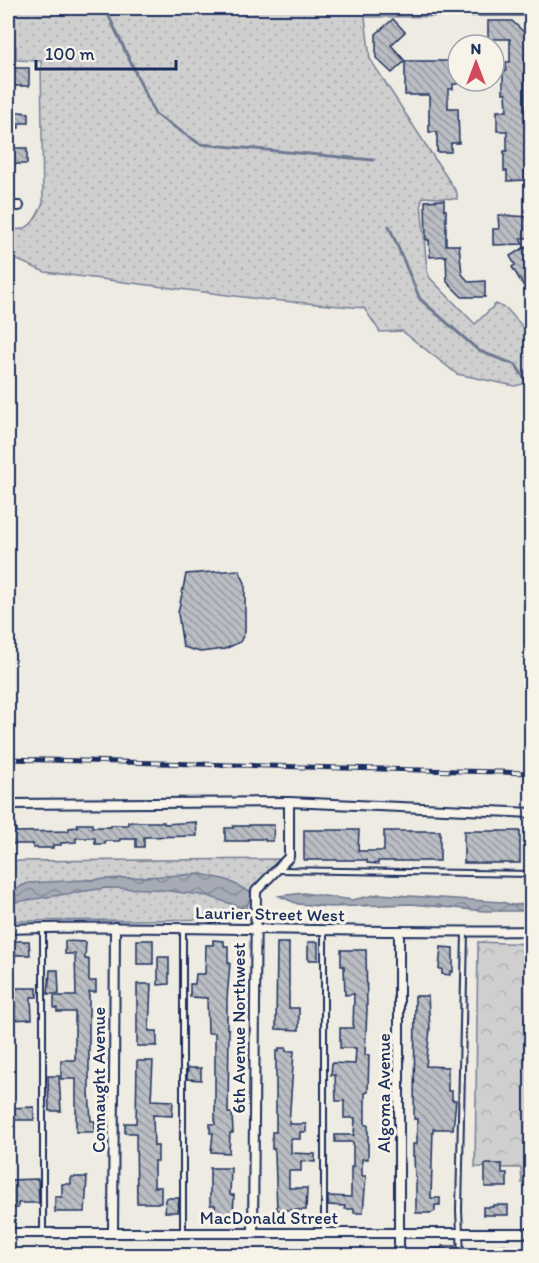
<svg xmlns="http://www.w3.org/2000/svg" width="539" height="1263" font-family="Itim,sans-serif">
<defs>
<pattern id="grass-dots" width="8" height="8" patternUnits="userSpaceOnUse" patternTransform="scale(1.5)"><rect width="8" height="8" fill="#cfcfcf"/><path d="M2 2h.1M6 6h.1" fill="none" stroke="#b1b2b4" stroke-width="1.8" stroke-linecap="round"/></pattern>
<pattern id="park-crowns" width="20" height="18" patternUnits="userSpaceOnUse" patternTransform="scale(1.5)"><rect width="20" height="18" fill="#cfcfcf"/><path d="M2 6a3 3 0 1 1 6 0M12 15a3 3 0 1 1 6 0" fill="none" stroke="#b1b2b4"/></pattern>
<pattern id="water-waves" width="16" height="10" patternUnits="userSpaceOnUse" patternTransform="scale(1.5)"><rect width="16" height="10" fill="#a6abb5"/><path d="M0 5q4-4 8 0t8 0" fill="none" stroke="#868c96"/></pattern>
<pattern id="building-back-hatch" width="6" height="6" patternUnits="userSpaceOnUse" patternTransform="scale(1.5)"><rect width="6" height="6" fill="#babdc2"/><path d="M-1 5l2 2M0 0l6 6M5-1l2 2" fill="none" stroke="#969aa1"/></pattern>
</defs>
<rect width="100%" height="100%" fill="#eeebe2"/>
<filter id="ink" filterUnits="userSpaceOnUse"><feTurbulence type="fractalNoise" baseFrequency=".0167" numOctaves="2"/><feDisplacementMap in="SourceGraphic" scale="12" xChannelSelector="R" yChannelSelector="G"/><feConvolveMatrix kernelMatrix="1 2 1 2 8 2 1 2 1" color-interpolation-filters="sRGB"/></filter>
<g filter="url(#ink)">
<polygon fill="#deddd8" points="8,1252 375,1252 375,1255 8,1256"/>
<g fill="url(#grass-dots)" stroke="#757f96" stroke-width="1.5">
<path d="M 8,8 L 531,8 L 531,24 L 524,16 L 365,17 L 370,59 L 457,193 L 457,199 L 423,197 L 421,202 L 427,271 L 430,278 L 475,324 L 496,304 L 507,309 L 531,336 L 531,382 L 515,386 L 457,374 L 402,331 L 380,332 L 364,308 L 259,299 L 45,272 L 8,256 L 8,227 C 28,236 36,219 43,203 L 41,61 L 16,60 L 16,46 L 8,46 Z"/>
<polygon points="290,859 260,892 253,919 8,921 8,861"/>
</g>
<polygon fill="url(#park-crowns)" stroke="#757f96" stroke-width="1.5" points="478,942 531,944 531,1187 522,1183 521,1168 475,1167"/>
<g fill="url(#water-waves)" stroke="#6e7992" stroke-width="1.5">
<polygon points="201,874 227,880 252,893 246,909 208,896 153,889 105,888 16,902 14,890 28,883"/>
<polygon points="304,893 352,900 379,894 502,902 512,905 531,904 531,911 484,911 412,904 330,907 298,904 279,896"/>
</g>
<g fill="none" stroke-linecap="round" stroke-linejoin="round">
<g stroke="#6e7992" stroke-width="3">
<polyline points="105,8 155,114 200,144 373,160"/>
<polyline points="389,226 420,299 479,351 516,365 532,391"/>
</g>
</g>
<g fill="url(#building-back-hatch)" stroke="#1b2f5e" stroke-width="1.5">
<polygon points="393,19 405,32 391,45 405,61 392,73 376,58 376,34"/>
<polygon points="488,21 512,21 528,36 528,59 525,59 525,107 526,107 525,180 507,181 507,171 504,171 504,151 507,151 507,131 497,131 497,111 507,111 506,93 503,93 503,71 506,71 506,62 510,62 510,39 488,39"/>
<polygon points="405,61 451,61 451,70 458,70 458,84 453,84 453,89 448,89 448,108 458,108 459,143 451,143 451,152 437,152 437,132 429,132 429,95 405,95"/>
<rect x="8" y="68" width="21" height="18"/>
<polygon points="8,111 29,113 29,123 19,123 19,128 8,128"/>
<rect x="8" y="148" width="19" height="16"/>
<polygon points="444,200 444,210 446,210 446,245 459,245 462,274 469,282 485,281 485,297 462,297 447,282 446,256 430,257 429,240 426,240 425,201"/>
<polygon points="498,215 531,217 531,238 520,238 523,244 493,245 493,229 499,229"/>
<polygon points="525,247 531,258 531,294 525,284 523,285 512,267 515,265 510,256"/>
<polygon points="239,570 245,583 245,632 240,642 225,649 200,652 183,647 178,613 186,574"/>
<polygon points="128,822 164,822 164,824 196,822 197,836 144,837 144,847 136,847 136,839 120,839 120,841 105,841 105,844 95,844 95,838 76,838 76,842 61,843 61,845 53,845 53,848 33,848 33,844 8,844 8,828 16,828 16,832 69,831 69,828 77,827 77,824 92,824 92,827 111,827 111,825 128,825"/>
<polygon points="249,825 274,825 273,841 265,841 265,839 248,839 248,841 225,841 225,828 233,828 233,826 249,826"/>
<polygon points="304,830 359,830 358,851 384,851 384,831 440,831 440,861 378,861 378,864 367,863 367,860 304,860"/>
<rect x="464" y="831" width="56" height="32"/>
<rect x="137" y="940" width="16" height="24"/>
<polygon points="213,940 224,941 224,946 228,946 228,963 230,963 227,999 227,1029 229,1029 228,1113 232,1113 233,1133 230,1133 229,1153 211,1152 213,1133 210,1133 210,1124 215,1124 215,1033 208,1033 207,998 190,997 190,984 195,984 196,974 205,974 206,945 213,945"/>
<polygon points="8,941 29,941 30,955 8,955"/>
<polygon points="65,941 86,942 85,959 89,959 89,981 96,981 96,992 89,992 89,1091 91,1121 95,1121 95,1132 76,1132 76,1079 61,1079 61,1060 75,1060 75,1012 57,1012 57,1008 54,1008 54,996 76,996 75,954 65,954"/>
<rect x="308" y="942" width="10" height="18"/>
<polygon points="277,943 289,943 289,1008 299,1008 299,1030 276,1029"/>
<polygon points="441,947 453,948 453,972 450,971 450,975 442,974 442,969 439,969"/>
<polygon points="341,950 366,950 367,1009 365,1055 369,1055 368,1092 365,1093 365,1125 368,1125 368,1159 362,1159 362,1176 366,1176 363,1213 354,1213 354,1209 345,1209 345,1206 328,1205 328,1196 351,1197 351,1167 353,1167 353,1142 335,1142 335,1135 354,1135 355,1118 344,1118 344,1101 336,1101 335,1075 331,1075 332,1063 355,1064 356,1048 340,1048 340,1028 353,1028 354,994 345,995 344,966 341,966"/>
<polygon points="158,957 169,957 169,984 158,985"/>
<polygon points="50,970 58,970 59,994 48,994"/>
<polygon points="137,984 151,984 149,1031 157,1031 157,1046 137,1046"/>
<polygon points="8,988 37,988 37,997 31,997 32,1019 8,1020"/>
<polygon points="415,996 428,996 430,1029 426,1066 448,1067 448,1091 452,1091 452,1100 456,1100 453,1129 433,1129 431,1198 440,1198 440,1205 435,1205 435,1211 431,1213 416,1213 416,1177 415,1177 414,1156 413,1156 413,1144 417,1144 417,1119 414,1119"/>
<polygon points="279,1048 286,1048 286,1051 294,1051 289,1124 306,1124 306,1132 300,1132 300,1139 291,1139 291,1153 315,1154 315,1162 301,1161 301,1171 289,1171 289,1188 307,1188 306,1210 277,1210 275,1153 274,1149 272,1149 272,1132 276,1132 276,1051 279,1051"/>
<polygon points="137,1061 153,1061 151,1100 173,1101 172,1116 153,1115 154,1146 158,1146 158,1161 154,1161 154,1187 161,1187 161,1203 137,1203 136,1133 125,1133 125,1123 136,1123"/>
<polygon points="188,1068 201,1068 201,1080 187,1079"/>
<polygon points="48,1076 59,1076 61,1111 49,1111"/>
<polygon points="34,1107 34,1120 8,1120 8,1108"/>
<polygon points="485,1164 502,1164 502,1173 507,1173 507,1187 485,1187"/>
<polygon points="210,1168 231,1168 230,1195 234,1195 233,1218 215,1218 215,1205 210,1205"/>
<polygon points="71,1177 87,1177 85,1212 55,1212 55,1197 62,1197 62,1184 71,1184"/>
<polygon points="38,1179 39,1203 18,1203 18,1208 8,1208 8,1180"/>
<polygon points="166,1198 179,1198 178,1212 165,1212"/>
<polygon points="493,1205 508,1205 508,1215 483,1215 483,1207 493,1207"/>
<polygon points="506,1245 507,1256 493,1256 492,1246"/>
<polygon points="442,1246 455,1246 455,1256 429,1256 429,1248 442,1248"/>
</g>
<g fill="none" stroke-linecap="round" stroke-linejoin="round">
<g stroke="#1b2f5e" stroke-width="8">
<g id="lane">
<polyline points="277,870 532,874"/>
<polyline points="43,928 43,1232"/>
<polyline points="324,1232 324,931"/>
<polyline points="183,1233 183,929"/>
<polyline points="461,1256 459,1210 465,933"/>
</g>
</g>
<g stroke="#1b2f5e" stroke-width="12">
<g id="street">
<polyline points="8,206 19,206"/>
<polyline points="8,804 289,802 532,813"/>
<path d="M 8,929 C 182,924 357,934 532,931"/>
<polyline points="8,1233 532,1233"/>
<polyline points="113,1233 115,927"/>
<polyline points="253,1233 256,891 289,857 289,802"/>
<polyline points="399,1256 399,931"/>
</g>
</g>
<use href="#lane" stroke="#f7f3e8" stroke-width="4"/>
<use href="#street" stroke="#f7f3e8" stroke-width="8"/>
<g stroke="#1b2f5e" stroke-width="5">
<polyline id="rail" points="8,759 532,773"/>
</g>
<use href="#rail" stroke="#f7f3e8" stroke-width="3" stroke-dasharray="9" stroke-linecap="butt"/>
</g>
</g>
<g text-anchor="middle" stroke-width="6" stroke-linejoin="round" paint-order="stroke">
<g font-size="18" fill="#1b2f5e" stroke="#f7f3e8">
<text transform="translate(270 914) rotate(1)" y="6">Laurier Street West</text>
<text transform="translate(239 1028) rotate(-90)" y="6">6th Avenue Northwest</text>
<text transform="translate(99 1080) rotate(-90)" y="6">Connaught Avenue</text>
<text transform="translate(384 1093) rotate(-90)" y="6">Algoma Avenue</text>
<text x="269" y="1224">MacDonald Street</text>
</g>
</g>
<rect width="539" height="1263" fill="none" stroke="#f7f3e8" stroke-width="30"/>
<rect x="15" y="15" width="509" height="1233" fill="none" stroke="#1b2f5e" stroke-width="2" filter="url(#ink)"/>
<g transform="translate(476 63)"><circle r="28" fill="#f7f3e8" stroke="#9fa5b1" stroke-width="1.5"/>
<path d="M0-4.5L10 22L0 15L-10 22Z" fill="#d1495b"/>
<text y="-9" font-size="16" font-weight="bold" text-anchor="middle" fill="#1b2f5e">N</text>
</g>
<path d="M36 60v9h140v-9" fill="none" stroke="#1b2f5e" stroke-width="3"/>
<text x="45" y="60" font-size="18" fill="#1b2f5e" stroke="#f7f3e8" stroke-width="4.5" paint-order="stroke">100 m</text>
</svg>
